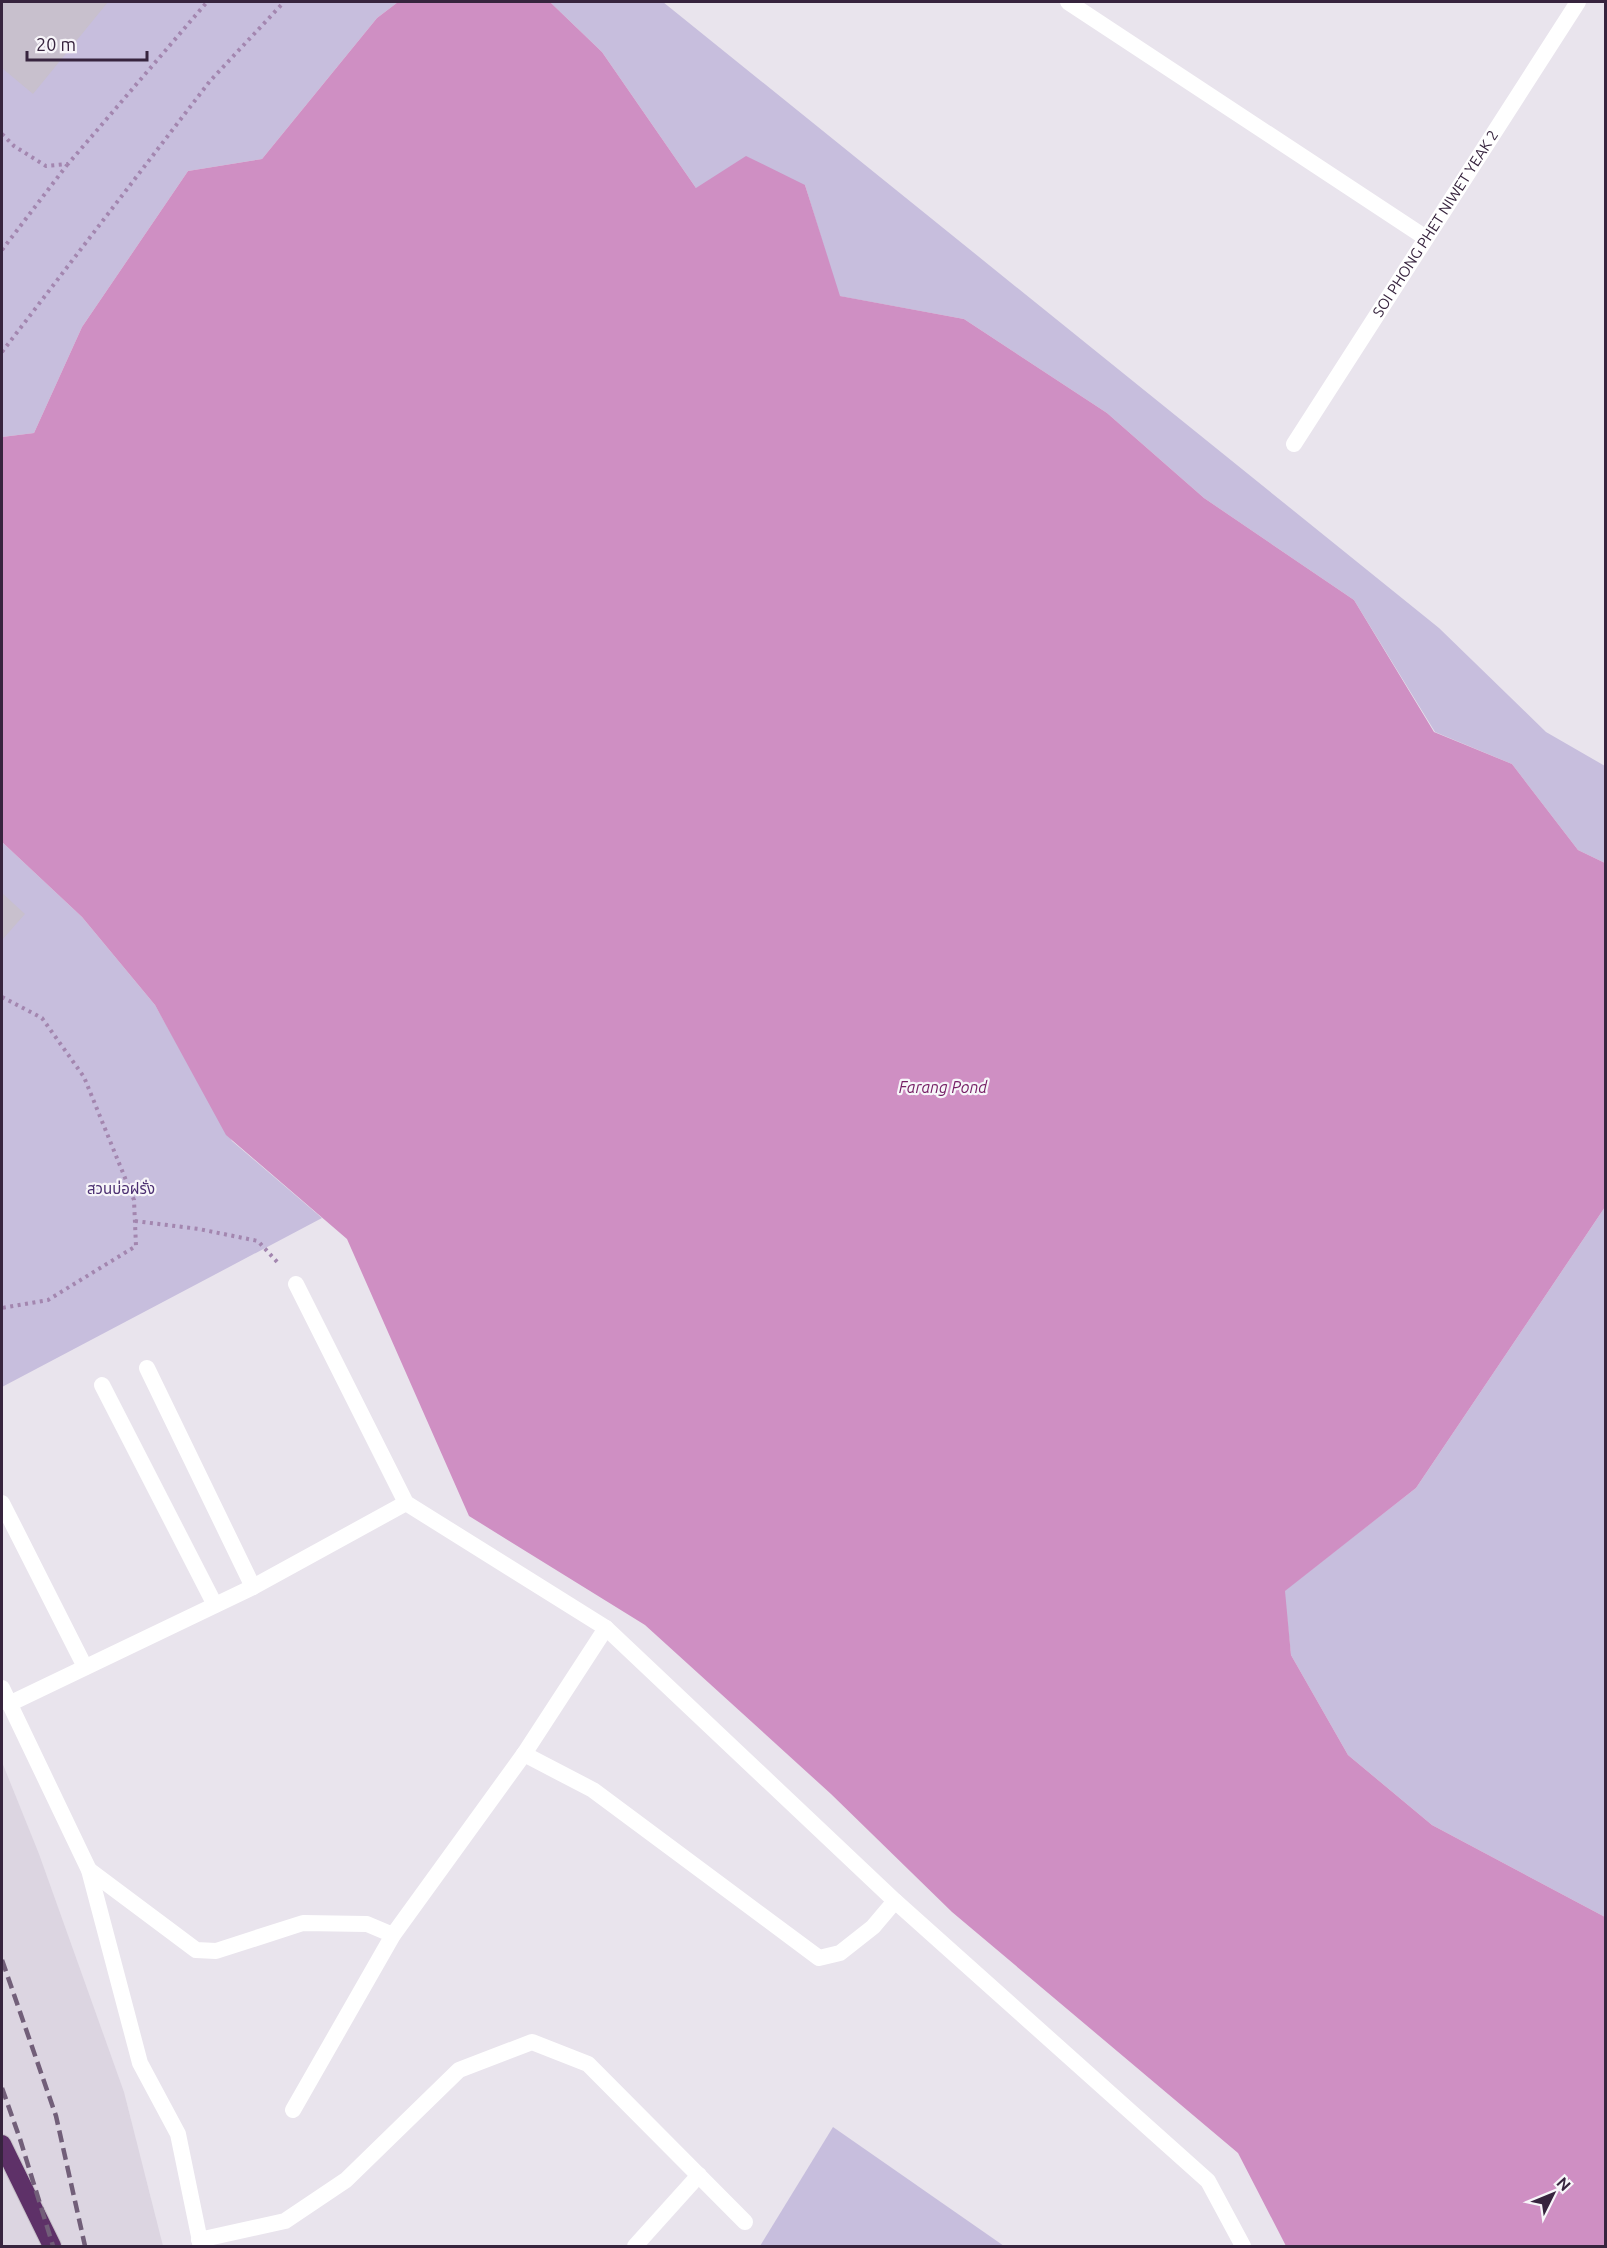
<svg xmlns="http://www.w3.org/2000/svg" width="1607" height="2248" font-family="Ubuntu,'Noto Sans Thai',sans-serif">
<rect width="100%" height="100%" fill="#e9e4ed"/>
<polygon fill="#dcd5e1" points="2,1762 39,1854 124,2092 163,2246 2,2246"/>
<g fill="#c7bedd">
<polygon points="67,2 398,2 377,18 262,159 188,171 82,327 34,433 2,437 2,65 19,78 12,65"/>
<polygon points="550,2 663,2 1439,628 1546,732 1605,766 1605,863 1578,850 1512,764 1435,732 1354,600 1204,498 1107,413 964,319 839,296 805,185 696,188 602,52"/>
<polygon points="2,842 82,917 155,1005 232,1141 322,1218 2,1387"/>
<polygon points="1605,1207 1605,1917 1432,1825 1348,1755 1291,1655 1284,1591 1416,1488"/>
<polygon points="833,2127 1004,2246 760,2246"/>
</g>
<polygon fill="#cf8fc3" points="398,2 550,2 602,52 696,188 746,156 805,185 840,296 964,319 1107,413 1204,498 1354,600 1434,732 1512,764 1578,850 1605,863 1605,1207 1416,1488 1285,1591 1291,1655 1348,1755 1432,1825 1605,1917 1605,2246 1286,2246 1238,2153 952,1912 831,1794 645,1625 469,1516 347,1239 226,1135 155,1005 82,917 2,842 2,437 34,433 82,327 188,171 262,159 377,18"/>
<g fill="#c8c0cd">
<polygon points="2,2 108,2 33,94 2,68"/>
<polygon points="2,893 25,914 2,940"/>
</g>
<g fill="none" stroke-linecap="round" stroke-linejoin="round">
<g stroke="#c7c2c9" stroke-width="20">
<polyline id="motorway" points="2,2144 52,2246"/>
</g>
<g stroke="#a386af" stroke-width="4" stroke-dasharray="3 4.5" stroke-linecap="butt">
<polyline points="2,134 14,146 46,166 68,164 207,2"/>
<polyline points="2,250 67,165"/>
<polyline points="2,352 210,81 284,2"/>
<polyline points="2,997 42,1018 84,1077 134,1200 136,1246 48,1300 2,1308"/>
<polyline points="135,1221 199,1229 258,1241 278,1263"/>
</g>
<g stroke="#fff" stroke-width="16">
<polyline points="147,1368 253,1587"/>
<polyline points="102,1385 215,1605"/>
<polyline points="2,1503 85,1667"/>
</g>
<g stroke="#fff" stroke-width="16">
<polyline points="1068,2 1426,238"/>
<path id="s1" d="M 1294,444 L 1578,2"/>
<polyline points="296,1284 406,1503 606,1628 895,1901 1208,2181 1243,2246"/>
<polyline points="2,1688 89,1870 140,2063 178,2134 201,2246"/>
<polyline points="9,1704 253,1587 406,1503"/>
<polyline points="524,1754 593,1790 819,1958 840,1953 873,1927 895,1901"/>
<polyline points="89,1870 196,1950 216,1951 303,1923 367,1924 393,1935"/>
<polyline points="293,2110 393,1935 524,1754 606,1628"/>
<polyline points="199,2240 285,2221 346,2180 459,2070 532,2042 588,2064 745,2222"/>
<polyline points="635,2246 699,2175"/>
</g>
<use href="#motorway" stroke="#5e3168" stroke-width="18"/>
<g stroke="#725f79" stroke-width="4.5" stroke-dasharray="12 6" stroke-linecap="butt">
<polyline points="2,1960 56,2116 85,2246"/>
<polyline points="2,2088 20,2139 53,2246"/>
</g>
</g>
<g text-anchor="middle" stroke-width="4.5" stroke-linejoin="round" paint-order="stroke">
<g font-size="15" fill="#37243e" stroke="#f7f5f9">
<text dy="5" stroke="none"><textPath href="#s1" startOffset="262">SOI PHONG PHET NIWET YEAK 2</textPath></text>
</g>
<g font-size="15" fill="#4c3072" stroke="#f7f5f9">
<text x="121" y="1194">สวนบ่อฝรั่ง</text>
</g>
<g font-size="16" font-style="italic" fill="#772166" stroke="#f7f5f9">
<text x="943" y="1093">Farang Pond</text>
</g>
</g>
<rect width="1607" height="2248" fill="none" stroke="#37243e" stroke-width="6"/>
<g transform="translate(1553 2194) rotate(47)" stroke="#f7f5f9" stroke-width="4.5" paint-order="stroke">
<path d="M0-4.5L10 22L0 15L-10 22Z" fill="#37243e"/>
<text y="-9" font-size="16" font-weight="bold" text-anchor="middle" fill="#37243e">N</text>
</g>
<path d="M27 51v9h120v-9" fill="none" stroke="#37243e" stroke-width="3"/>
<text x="36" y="51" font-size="18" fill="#37243e" stroke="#f7f5f9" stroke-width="4.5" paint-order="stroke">20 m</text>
</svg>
